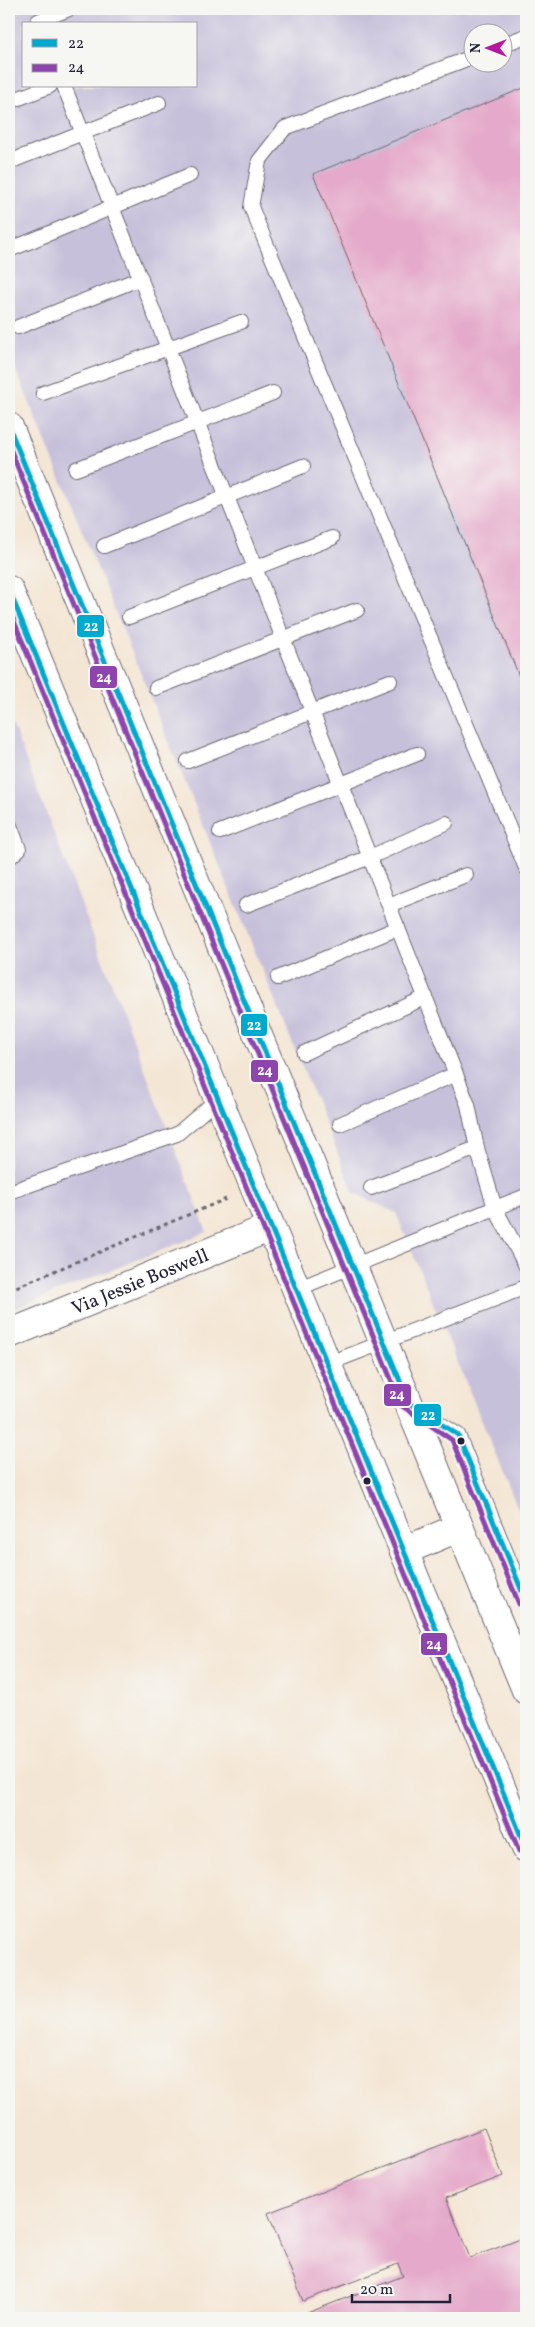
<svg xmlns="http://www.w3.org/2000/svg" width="535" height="2327" font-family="Vollkorn,serif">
<rect width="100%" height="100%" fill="#f6f6f2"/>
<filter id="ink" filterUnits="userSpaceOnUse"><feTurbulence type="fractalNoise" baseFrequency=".02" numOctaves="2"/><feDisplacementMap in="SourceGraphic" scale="10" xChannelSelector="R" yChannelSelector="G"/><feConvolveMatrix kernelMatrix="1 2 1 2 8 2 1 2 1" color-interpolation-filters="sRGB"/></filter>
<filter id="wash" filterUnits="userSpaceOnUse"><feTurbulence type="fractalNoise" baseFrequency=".0096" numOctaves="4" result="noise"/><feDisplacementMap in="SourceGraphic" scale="20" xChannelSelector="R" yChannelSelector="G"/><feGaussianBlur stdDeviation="1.12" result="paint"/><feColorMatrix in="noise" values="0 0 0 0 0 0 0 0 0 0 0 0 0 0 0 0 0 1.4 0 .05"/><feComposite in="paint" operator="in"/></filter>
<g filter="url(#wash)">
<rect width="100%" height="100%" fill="#f4e6d4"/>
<g fill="#c6c0da" fill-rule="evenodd">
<path d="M 9,9 L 526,9 L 526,1528 L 396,1213 L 354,1193 L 9,353 ZM 24,24 L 196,24 L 196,86 L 24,86 ZM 472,32 L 502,32 L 502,62 L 472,62 Z"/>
<polygon points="9,716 207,1232 9,1311"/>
</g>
<g id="blocks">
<g fill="#e5aacb">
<polygon points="526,87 525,468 526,693 313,174"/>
<polygon points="484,2128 503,2176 446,2198 470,2258 526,2237 526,2318 303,2318 302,2315 403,2276 398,2264 303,2301 268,2213"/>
</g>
</g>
</g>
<g filter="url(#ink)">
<use href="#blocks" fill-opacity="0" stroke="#6c6771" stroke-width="1"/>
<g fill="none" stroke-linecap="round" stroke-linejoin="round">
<g stroke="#6c6771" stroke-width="16">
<g id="lane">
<polyline points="38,21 69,9"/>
<polyline points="502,45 526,36"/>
<polyline points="472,57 285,128 259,161 251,207 526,868"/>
<polyline points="64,86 468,1105 477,1148 495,1208 297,1289"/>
<polyline points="9,102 50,86"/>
<polyline points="9,162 159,103"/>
<polyline points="9,250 190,175"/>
<polyline points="18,327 141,278"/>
<polyline points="43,393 241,322"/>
<polyline points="76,469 273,393"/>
<polyline points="104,546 303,466"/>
<polyline points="129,617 332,538"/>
<polyline points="156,688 357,610"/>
<polyline points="188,761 390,681"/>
<polyline points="9,823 19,849 9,858"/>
<polyline points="220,832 417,754"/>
<polyline points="246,905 370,857 446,823"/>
<polyline points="389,905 466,875"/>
<polyline points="278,978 398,928"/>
<polyline points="304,1053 426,997"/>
<polyline points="340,1124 456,1074"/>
<polyline points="371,1188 477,1148"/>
<polyline points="9,1192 177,1134 218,1099"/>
<polyline points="526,1196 495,1208 526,1266"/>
<polyline points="327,1364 526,1287"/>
<polyline points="414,1407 458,1435 526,1601"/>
</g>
</g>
<g stroke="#6c6771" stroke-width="30">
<g id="street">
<polyline points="9,427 526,1690"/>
<polyline points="9,590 526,1848"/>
<path id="s1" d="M 9,1334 L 271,1227"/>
<polyline points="404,1551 460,1527"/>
</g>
</g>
<polyline stroke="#6c6771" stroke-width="3" stroke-dasharray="4 4" stroke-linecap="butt" points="9,1290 226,1199"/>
<use href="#lane" stroke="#fff" stroke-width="14"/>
<use href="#street" stroke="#fff" stroke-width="28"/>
<g stroke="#f6f6f2" stroke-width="9">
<g id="bus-1">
<polyline points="9,427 409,1403 458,1435 526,1601"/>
<polyline points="9,590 526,1848"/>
</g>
</g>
<g stroke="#f6f6f2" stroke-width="9">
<g id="bus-2">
<polyline points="9,446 402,1406 452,1440 519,1604"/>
<polyline points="9,609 519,1851"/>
</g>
</g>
<use href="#bus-1" stroke="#00a9ce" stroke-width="5"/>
<use href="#bus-2" stroke="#8e44ad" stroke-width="5"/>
</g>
</g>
<g fill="#22223b" stroke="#f6f6f2" stroke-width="2">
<circle cx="461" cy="1441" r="4.5"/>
<circle cx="367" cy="1481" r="4.5"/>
</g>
<g text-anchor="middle" stroke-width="4.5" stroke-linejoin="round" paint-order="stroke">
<g font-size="19" fill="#22223b" stroke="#f6f6f2">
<text dy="7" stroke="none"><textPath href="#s1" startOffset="141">Via Jessie Boswell</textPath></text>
</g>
</g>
<g stroke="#f6f6f2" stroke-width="2">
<rect x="76" y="614" width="29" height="24" rx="5" fill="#00a9ce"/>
<rect x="89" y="665" width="29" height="24" rx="5" fill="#8e44ad"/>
<rect x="240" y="1013" width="28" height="24" rx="5" fill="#00a9ce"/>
<rect x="250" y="1059" width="29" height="24" rx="5" fill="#8e44ad"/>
<rect x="383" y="1383" width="29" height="24" rx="5" fill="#8e44ad"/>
<rect x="413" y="1403" width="29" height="24" rx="5" fill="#00a9ce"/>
<rect x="420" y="1632" width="28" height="24" rx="5" fill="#8e44ad"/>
</g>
<g font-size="14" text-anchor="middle" font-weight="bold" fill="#fff">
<text x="91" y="631">22</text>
<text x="104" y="682">24</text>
<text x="254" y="1030">22</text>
<text x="265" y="1075">24</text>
<text x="397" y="1399">24</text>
<text x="428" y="1420">22</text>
<text x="434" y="1649">24</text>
</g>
<rect width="535" height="2327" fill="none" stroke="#f6f6f2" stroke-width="30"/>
<rect x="22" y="22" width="175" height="65" fill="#f6f6f2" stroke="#a1a1a9"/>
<rect x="32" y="39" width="25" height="8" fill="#00a9ce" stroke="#a1a1a9"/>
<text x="68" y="48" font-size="15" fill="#22223b">22</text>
<rect x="32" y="64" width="25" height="8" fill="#8e44ad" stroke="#a1a1a9"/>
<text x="68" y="72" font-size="15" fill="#22223b">24</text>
<g transform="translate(488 48) rotate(270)"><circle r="24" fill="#f6f6f2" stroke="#a1a1a9"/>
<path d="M0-4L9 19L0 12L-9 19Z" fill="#b5179e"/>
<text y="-8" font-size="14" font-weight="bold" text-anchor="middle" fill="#22223b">N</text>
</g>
<path d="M352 2294v8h98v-8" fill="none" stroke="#22223b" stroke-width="2.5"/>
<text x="360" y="2294" font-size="15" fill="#22223b" stroke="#f6f6f2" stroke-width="4" paint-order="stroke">20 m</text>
</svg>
